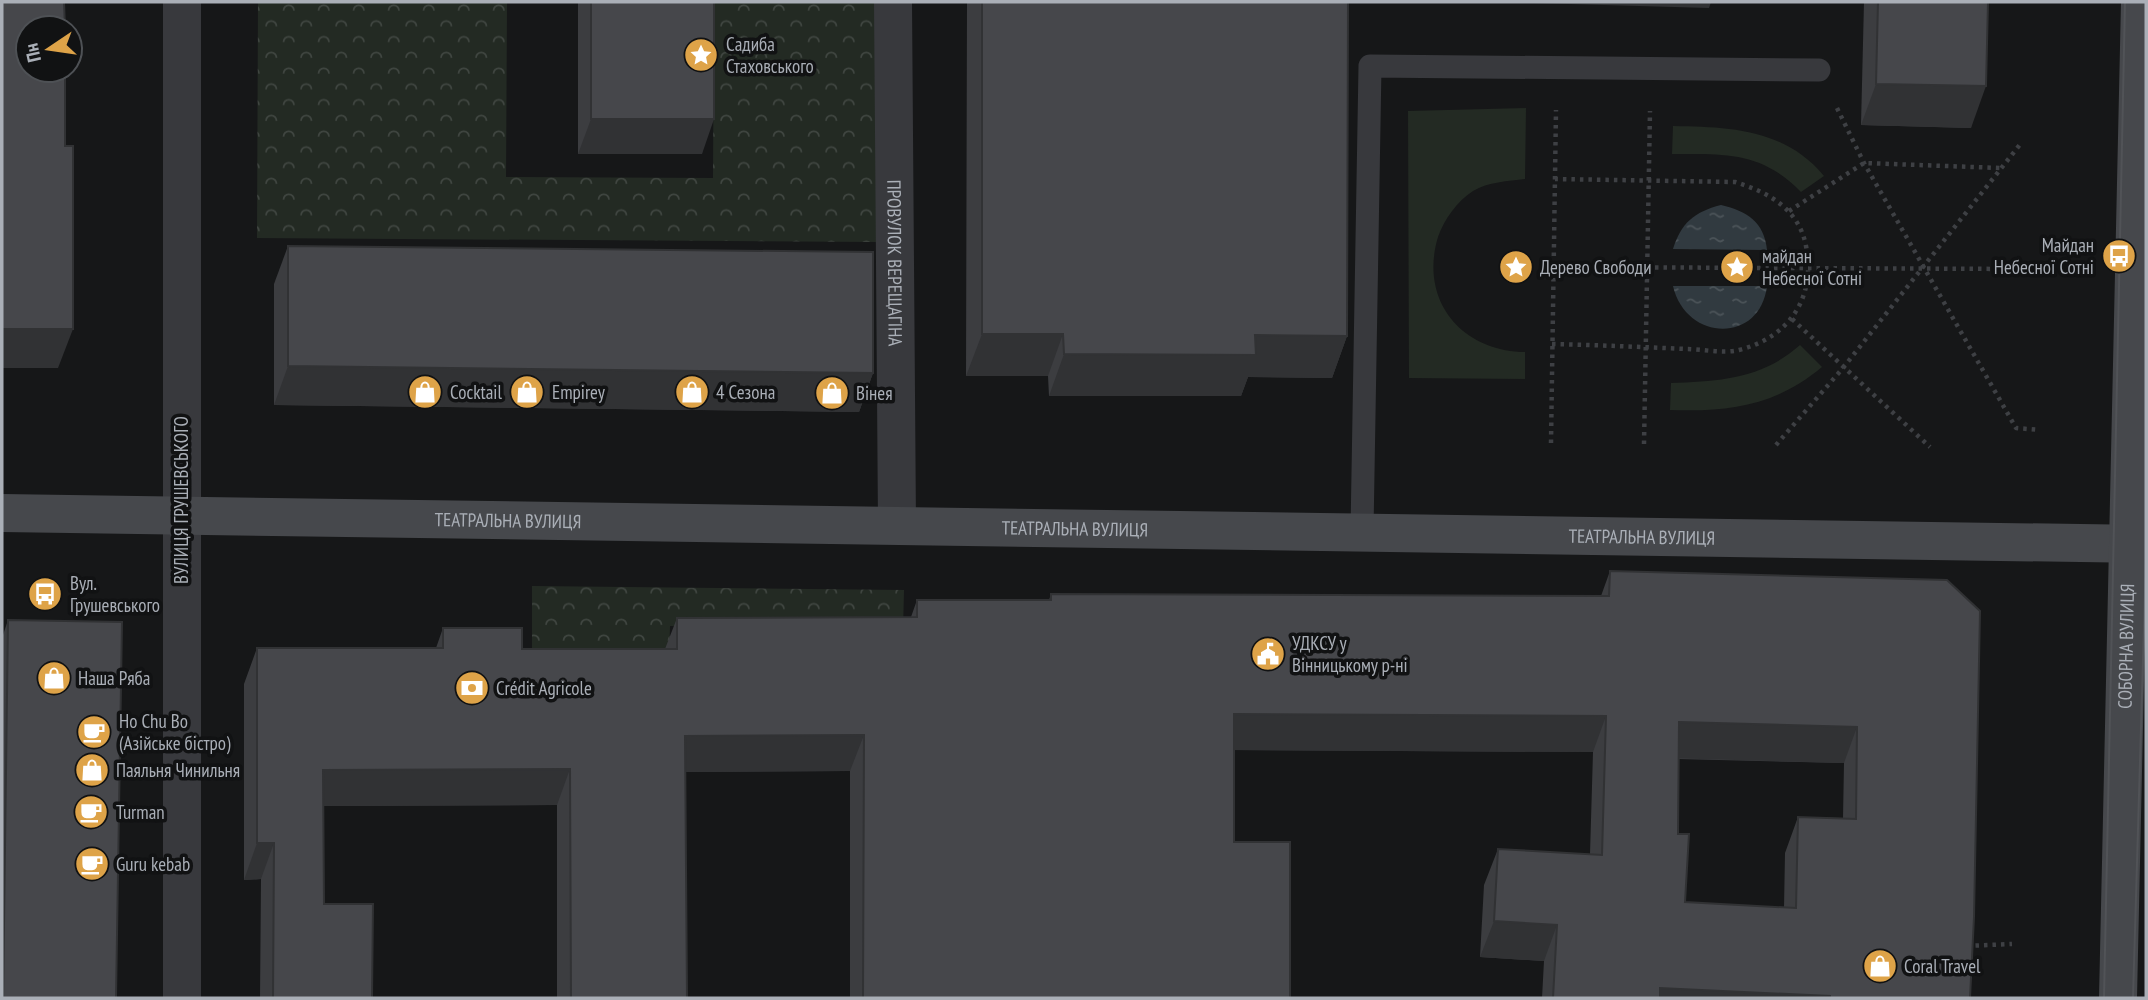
<svg xmlns="http://www.w3.org/2000/svg" width="2148" height="1000" font-family="'PT Sans Narrow',sans-serif">
<defs>
<pattern id="forest-crowns" width="20" height="18" patternUnits="userSpaceOnUse" patternTransform="scale(1.75)"><rect width="20" height="18" fill="#232a23"/><path d="M2 6a3 3 0 1 1 6 0M12 15a3 3 0 1 1 6 0" fill="none" stroke="#404641"/></pattern>
<pattern id="water-ripples" width="26" height="14" patternUnits="userSpaceOnUse" patternTransform="scale(1.75)"><rect width="26" height="14" fill="#313a40"/><path d="M2 4q2-2 4 0t4 0M15 11q2-2 4 0t4 0" fill="none" stroke="#4c5459"/></pattern>
</defs>
<rect width="100%" height="100%" fill="#161718"/>
<g fill="#232a23">
<path d="M 1526,108 L 1525,179 C 1508,181 1488,182 1473,191 C 1457,201 1444,220 1438,237 C 1419,300 1461,351 1525,352 L 1525,379 L 1409,378 L 1408,111 Z"/>
<path d="M 1673,126 C 1731,127 1785,129 1824,176 L 1801,192 C 1761,151 1725,154 1672,154 Z"/>
<path d="M 1800,345 L 1822,367 C 1775,406 1730,412 1670,410 L 1671,383 C 1720,381 1762,379 1800,345 Z"/>
</g>
<g fill="url(#forest-crowns)">
<polygon points="258,2 507,2 506,177 713,178 714,2 878,2 878,242 257,238"/>
<polygon points="532,586 904,590 903,629 670,626 669,656 532,655"/>
</g>
<g fill="url(#water-ripples)">
<path d="M 1721,205 C 1747,211 1764,222 1767,250 L 1673,249 C 1681,223 1694,212 1721,205 Z"/>
<path d="M 1673,286 L 1767,286 C 1760,344 1686,342 1673,286 Z"/>
</g>
<g fill="none" stroke-linecap="round" stroke-linejoin="round">
<g stroke="#3e4044" stroke-width="4.5" stroke-dasharray="3.5 5" stroke-linecap="butt">
<polyline points="1837,108 1864,163 2016,428 2040,430"/>
<polyline points="1789,211 1864,163 2001,168"/>
<polyline points="1553,267 2019,269"/>
<polyline points="1792,319 1930,447"/>
<path d="M 1552,344 C 1597,345 1641,347 1686,349 C 1702,349 1723,354 1739,350 C 1790,337 1816,297 1806,246 C 1799,209 1768,192 1735,182 L 1555,179"/>
<polyline points="1551,443 1556,110"/>
<polyline points="1644,444 1650,111"/>
<polyline points="1776,445 1843,368 2022,142"/>
<polyline points="1967,946 2012,944"/>
</g>
<polyline stroke="#38393d" stroke-width="23" points="1362,531 1370,66 1819,70"/>
<g stroke="#38393d" stroke-width="38">
<polyline points="182,2 182,998"/>
<path id="s1" d="M 893,2 L 897,524"/>
</g>
<g stroke="#46484c" stroke-width="38">
<path id="s2" d="M 2,513 L 2146,544"/>
<path id="s3" d="M 2118,998 L 2140,2"/>
</g>
<g stroke="#515357" stroke-width="2">
<polyline points="2104,998 2125,2"/>
<polyline points="2133,998 2146,558"/>
</g>
</g>
<g fill="#3c3d40" fill-rule="evenodd">
<polygon points="578,2 714,2 702,154 578,154"/>
<polygon points="967,2 1348,2 1347,336 1332,378 1248,377 1241,396 1049,396 1048,376 966,376"/>
<polygon points="1864,2 1988,2 1971,128 1861,125"/>
<polygon points="288,246 873,373 859,412 274,405 274,284"/>
<path d="M 1610,571 L 1947,580 L 1970,998 L 1542,998 L 1544,961 L 1480,957 L 1484,885 L 1498,849 L 1590,854 L 1593,752 L 1234,750 L 1234,842 L 1290,998 L 850,998 L 850,771 L 685,772 L 687,998 L 557,998 L 557,805 L 323,806 L 324,904 L 372,998 L 260,998 L 261,879 L 244,880 L 244,684 L 257,648 L 436,648 L 443,628 L 522,649 L 665,649 L 677,618 L 911,617 L 917,600 L 1049,600 L 1051,594 L 1601,596 ZM 1678,759 L 1844,763 L 1843,818 L 1798,817 L 1785,853 L 1784,908 L 1685,902 L 1678,834 Z"/>
<polygon points="8,620 116,998 2,998 2,638"/>
</g>
<g fill="#313234">
<polygon points="1495,2 1711,2 1709,8"/>
<polygon points="1876,84 1986,86 1971,128 1861,125"/>
<polygon points="591,119 714,119 702,154 578,154"/>
<polygon points="2,329 73,329 58,368 2,368"/>
<polygon points="982,334 1063,334 1048,376 966,376"/>
<polygon points="1255,335 1347,336 1332,378 1248,377 1241,396 1049,396 1064,354"/>
<polygon points="288,366 873,373 859,412 274,405"/>
<polygon points="1234,714 1606,716 1593,752 1221,750"/>
<polygon points="1679,722 1857,727 1844,763 1666,758"/>
<polygon points="864,735 850,771 672,772 685,736"/>
<polygon points="570,769 557,805 310,806 323,770"/>
<polygon points="257,843 274,843 261,879 244,880"/>
<polygon points="1494,921 1557,925 1544,961 1480,957"/>
<polygon points="1660,988 1830,996 1829,998 1656,998"/>
</g>
<g fill="#46474b" stroke="#313234" stroke-width="2" fill-rule="evenodd">
<polygon points="2,2 64,2 65,28 28,28 28,70 65,70 65,146 73,146 73,329 2,329"/>
<rect x="591" y="2" width="123" height="117"/>
<polygon points="982,2 1348,2 1347,336 1255,335 1256,355 1064,354 1063,334 982,334"/>
<polygon points="1878,2 1988,2 1986,86 1876,84"/>
<polygon points="288,246 873,252 873,373 288,366"/>
<path d="M 1610,571 L 1947,580 L 1980,611 L 1974,917 L 1970,998 L 1830,998 L 1830,996 L 1660,988 L 1660,998 L 1553,998 L 1557,925 L 1494,921 L 1498,849 L 1602,855 L 1606,716 L 1234,714 L 1234,842 L 1290,842 L 1290,998 L 863,998 L 864,735 L 685,736 L 687,998 L 571,998 L 570,769 L 323,770 L 324,904 L 373,904 L 372,998 L 273,998 L 274,843 L 257,843 L 257,648 L 443,648 L 443,628 L 522,628 L 522,649 L 677,649 L 677,618 L 917,617 L 917,600 L 1051,600 L 1051,594 L 1609,596 ZM 1679,722 L 1857,727 L 1856,819 L 1798,817 L 1796,908 L 1685,902 L 1689,834 L 1678,834 Z"/>
<polygon points="8,620 122,622 116,998 3,998"/>
</g>
<defs>
<g id="sight-disc" transform="scale(1.75)"><circle r="9.5" fill="#dea348" stroke="#111213"/><path d="M0-6L1.8-2.2L6-1.7L2.9 1.2L3.7 5.4L0 3.3L-3.7 5.4L-2.9 1.2L-6-1.7L-1.8-2.2Z" fill="#fff"/></g>
<g id="bus-disc" transform="scale(1.75)"><circle r="9.5" fill="#dea348" stroke="#111213"/><path d="M-5-6H5V4H4V6H2V4H-2V6H-4V4H-5ZM-3.5-4V0h7V-4ZM-3.5 1.2v1.5H-2V1.2ZM2 1.2v1.5H3.5V1.2Z" fill="#fff"/></g>
<g id="shop-disc" transform="scale(1.75)"><circle r="9.5" fill="#dea348" stroke="#111213"/><path d="M-5-2.5h2.3a2.7 3.5 0 0 1 5.4 0H5L5.5 6h-11ZM-1.5-2.5h3a1.5 2.3 0 0 0-3 0Z" fill="#fff"/></g>
<g id="civic-disc" transform="scale(1.75)"><circle r="9.5" fill="#dea348" stroke="#111213"/><path d="M-.6-6.5H3V-4.5H.6V-3L4-1V1h2V6H-6V1h2V-1L-.6-3ZM-1.2 2.5V6h2.4V2.5Z" fill="#fff"/></g>
<g id="bank-disc" transform="scale(1.75)"><circle r="9.5" fill="#dea348" stroke="#111213"/><path d="M-6-4H6V4H-6ZM0-2.3a2.3 2.3 0 1 0 0 4.6a2.3 2.3 0 1 0 0-4.6Z" fill="#fff"/></g>
<g id="cafe-disc" transform="scale(1.75)"><circle r="9.5" fill="#dea348" stroke="#111213"/><path d="M-5.5-4.5H6V0H3Q3 3.5 0 3.5H-2.5Q-5.5 3.5-5.5 0ZM3-3.2v2h1.7v-2ZM-6 4.5H4V6H-6Z" fill="#fff"/></g>
</defs>
<g fill-rule="evenodd">
<use href="#sight-disc" x="701" y="55"/>
<use href="#bus-disc" x="2119" y="256"/>
<use href="#sight-disc" x="1516" y="267"/>
<use href="#sight-disc" x="1737" y="267"/>
<use href="#shop-disc" x="425" y="392"/>
<use href="#shop-disc" x="527" y="392"/>
<use href="#shop-disc" x="692" y="392"/>
<use href="#shop-disc" x="832" y="393"/>
<use href="#bus-disc" x="45" y="594"/>
<use href="#civic-disc" x="1268" y="654"/>
<use href="#shop-disc" x="54" y="678"/>
<use href="#bank-disc" x="472" y="688"/>
<use href="#cafe-disc" x="94" y="732"/>
<use href="#shop-disc" x="92" y="770"/>
<use href="#cafe-disc" x="91" y="812"/>
<use href="#cafe-disc" x="92" y="864"/>
<use href="#shop-disc" x="1880" y="966"/>
</g>
<g text-anchor="middle" stroke-width="7" stroke-linejoin="round" paint-order="stroke">
<g font-size="19" fill="#aaafb7" stroke="#111213" text-anchor="start">
<text x="726" y="51">Садиба<tspan x="726" dy="22">Стаховського</tspan></text>
<text x="2094" y="252" text-anchor="end">Майдан<tspan x="2094" dy="22">Небесної Сотні</tspan></text>
<text x="1762" y="263">майдан<tspan x="1762" dy="22">Небесної Сотні</tspan></text>
<text x="1540" y="274">Дерево Свободи</text>
<text x="450" y="399">Cocktail</text>
<text x="552" y="399">Empirey</text>
<text x="716" y="399">4 Сезона</text>
<text x="856" y="400">Вінея</text>
<text x="70" y="590">Вул.<tspan x="70" dy="22">Грушевського</tspan></text>
<text x="1292" y="650">УДКСУ у<tspan x="1292" dy="22">Вінницькому р-ні</tspan></text>
<text x="78" y="685">Наша Ряба</text>
<text x="496" y="695">Crédit Agricole</text>
<text x="119" y="728">Ho Chu Bo<tspan x="119" dy="22">(Азійське бістро)</tspan></text>
<text x="116" y="777">Паяльня Чинильня</text>
<text x="116" y="819">Turman</text>
<text x="116" y="871">Guru kebab</text>
<text x="1904" y="973">Coral Travel</text>
</g>
<g font-size="19" fill="#aaafb7" stroke="#111213">
<text dy="7" stroke="none"><textPath href="#s1" startOffset="261">ПРОВУЛОК ВЕРЕЩАГІНА</textPath></text>
<text transform="translate(181 500) rotate(-90)" y="7">ВУЛИЦЯ ГРУШЕВСЬКОГО</text>
<text dy="7" stroke="none"><textPath href="#s2" startOffset="506">ТЕАТРАЛЬНА ВУЛИЦЯ</textPath></text>
<text dy="7" stroke="none"><textPath href="#s2" startOffset="1073">ТЕАТРАЛЬНА ВУЛИЦЯ</textPath></text>
<text dy="7" stroke="none"><textPath href="#s2" startOffset="1640">ТЕАТРАЛЬНА ВУЛИЦЯ</textPath></text>
<text dy="7" stroke="none"><textPath href="#s3" startOffset="352">СОБОРНА ВУЛИЦЯ</textPath></text>
</g>
</g>
<rect width="2148" height="1000" fill="none" stroke="#aaafb7" stroke-width="7"/>
<g transform="translate(49 49) rotate(257)"><circle r="33" fill="#111213" stroke="#4e5155" stroke-width="2"/>
<path d="M0-5L12 26L0 18L-12 26Z" fill="#dea348"/>
<text y="-10" font-size="19" font-weight="bold" text-anchor="middle" fill="#aaafb7">Пн</text>
</g>
</svg>
